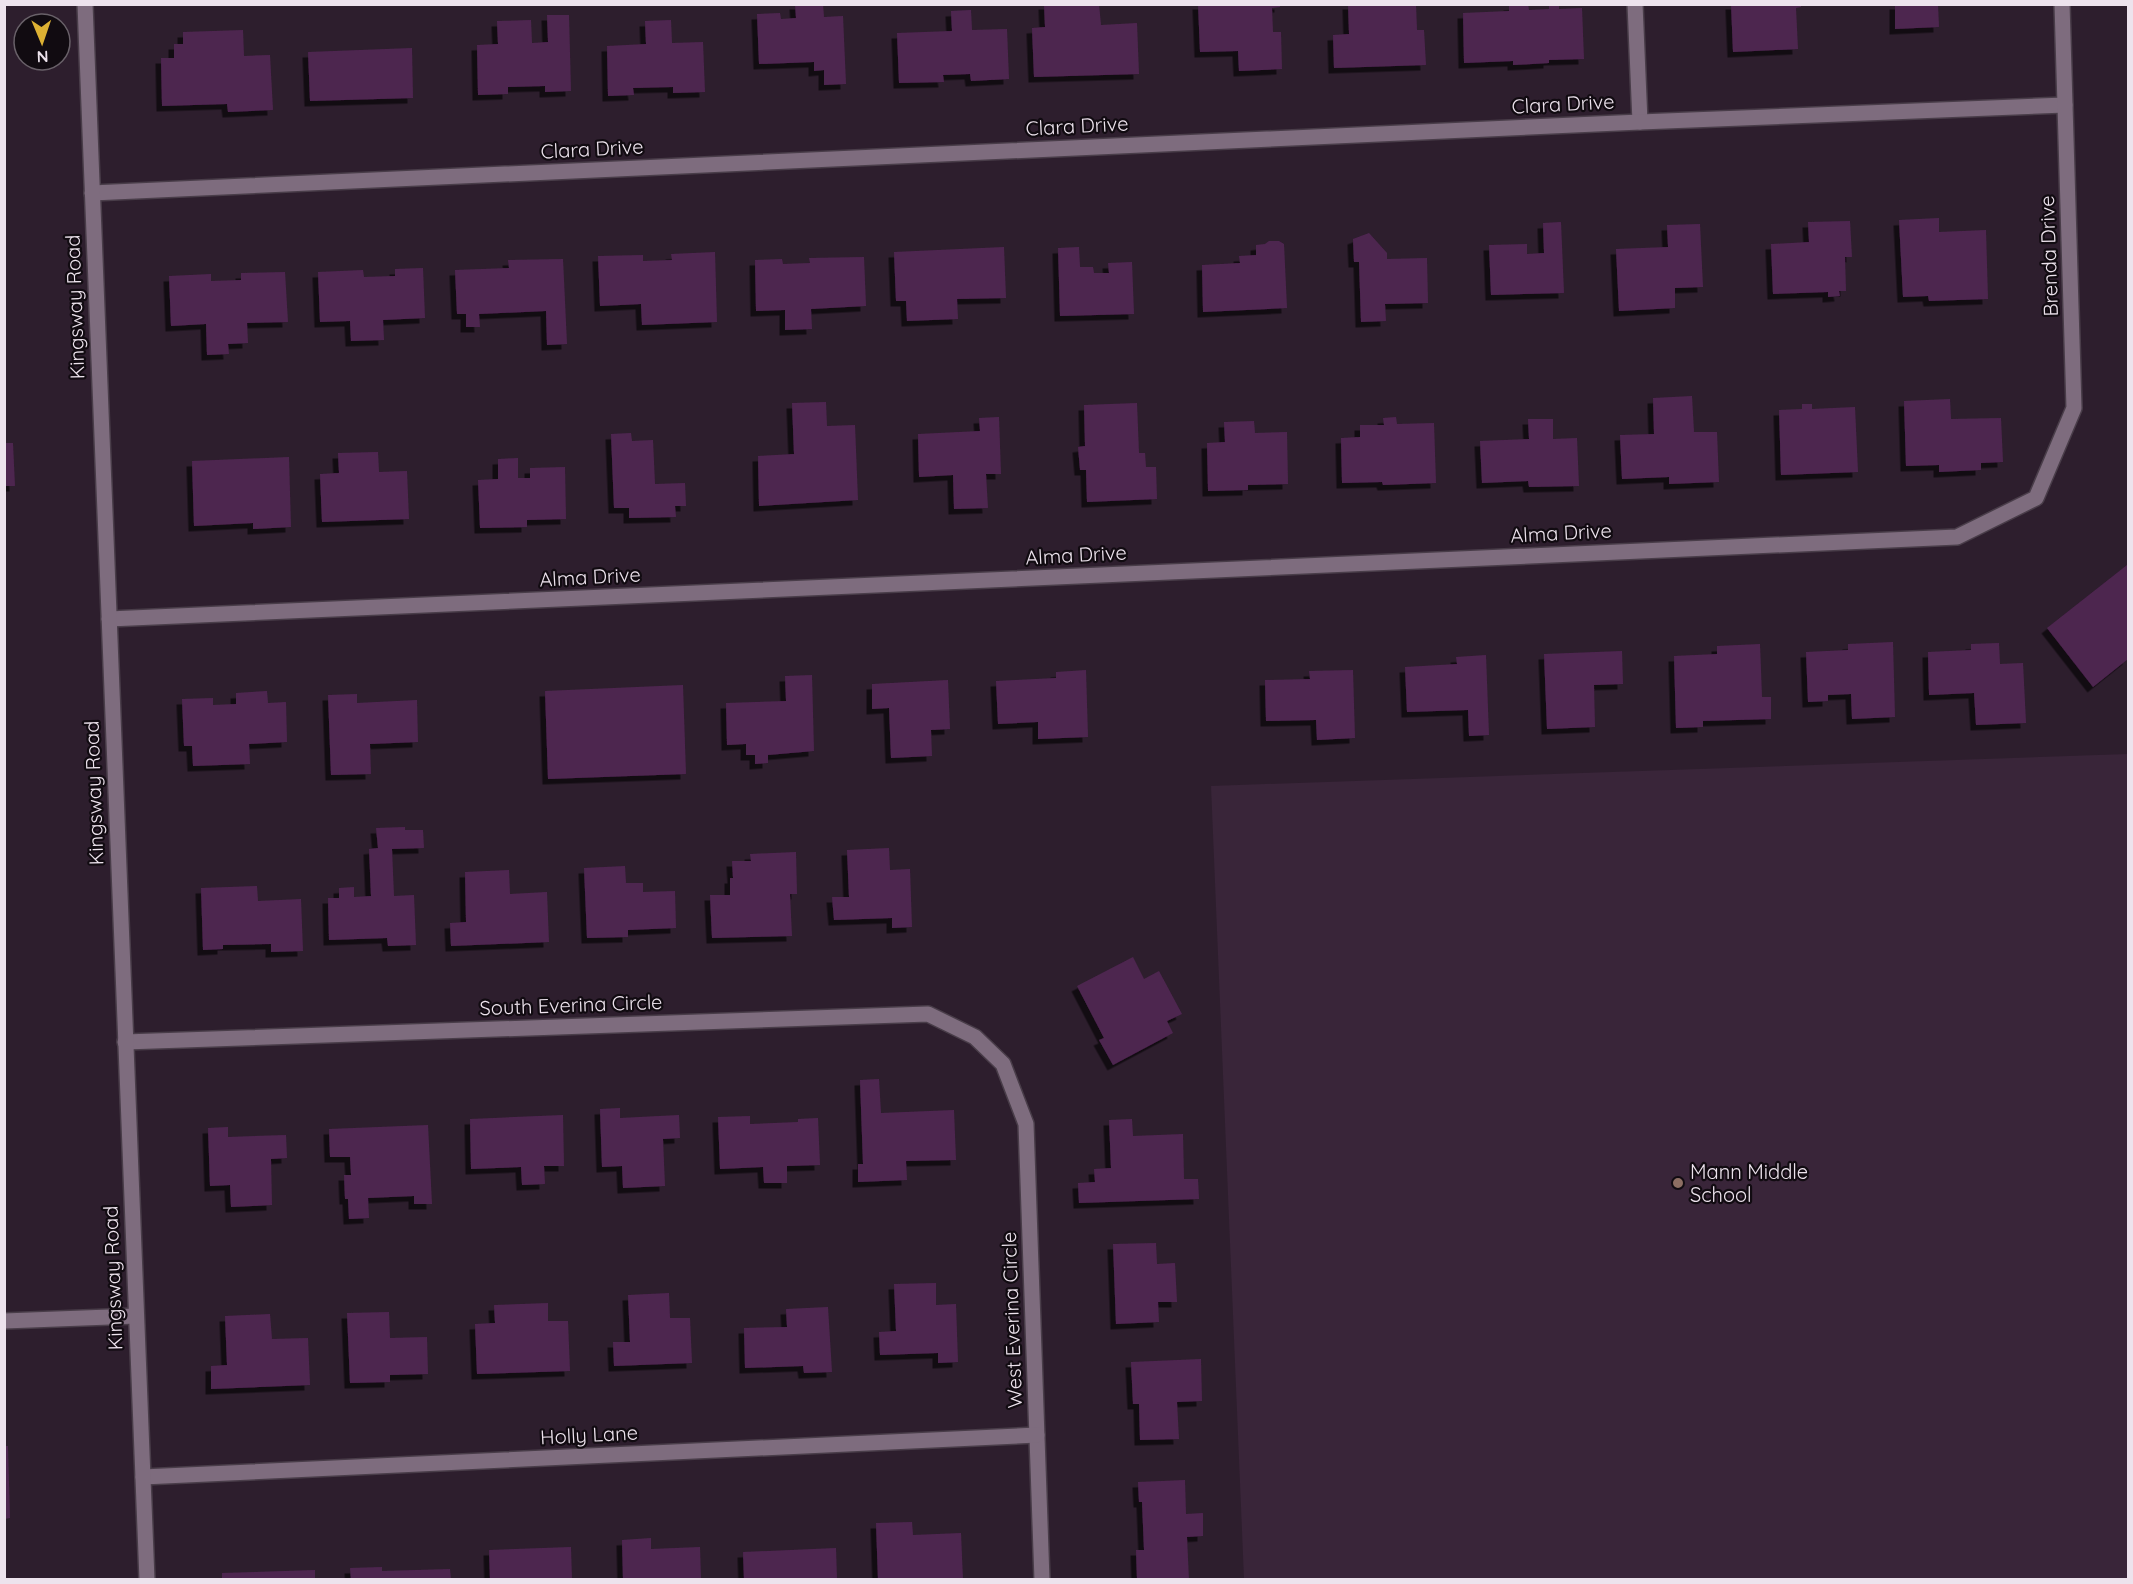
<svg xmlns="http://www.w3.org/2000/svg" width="2133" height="1584" font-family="Quicksand,sans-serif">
<defs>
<filter id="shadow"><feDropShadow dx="-5.5" dy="5.5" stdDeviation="0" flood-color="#0009"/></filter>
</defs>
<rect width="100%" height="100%" fill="#2d1e2d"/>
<polygon fill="#392539" points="2128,754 2128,1579 1244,1579 1211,786"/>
<g fill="#4e2550" filter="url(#shadow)">
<polygon points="795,4 823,4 824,17 843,16 846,84 824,85 824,70 814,71 814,62 759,64 757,14 780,13 781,19 796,18"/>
<polygon points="1044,4 1099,4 1101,25 1137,23 1139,74 1034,77 1032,28 1045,27"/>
<polygon points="1198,4 1280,4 1280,7 1272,8 1273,32 1281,32 1282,69 1239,71 1238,51 1200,52"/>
<polygon points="1348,4 1416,4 1417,30 1424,30 1426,65 1334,68 1333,35 1349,34"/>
<polygon points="1528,4 1529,10 1549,9 1549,4 1559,4 1559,9 1582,8 1584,59 1549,60 1549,63 1513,65 1513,61 1464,63 1463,13 1509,11 1509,5"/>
<polygon points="1731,4 1801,4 1801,7 1796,8 1798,49 1733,52"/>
<polygon points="1895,4 1938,4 1939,27 1895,29"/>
<polygon points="971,10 972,30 1007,29 1009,79 971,81 970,74 943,75 944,82 899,83 897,33 952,31 951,11"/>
<polygon points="547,15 569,15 571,91 545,92 545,86 508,87 508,94 478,95 477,45 498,44 497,21 531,20 532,43 548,42"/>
<polygon points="671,20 672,43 703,42 705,92 673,93 673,87 633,88 634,95 608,96 607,46 646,44 645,21"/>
<polygon points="243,30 244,56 270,55 273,110 228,112 227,104 162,106 161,58 174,58 174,44 183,44 183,32"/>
<polygon points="412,48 413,98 310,101 308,52"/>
<polygon points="1939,218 1939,232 1986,230 1988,299 1929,301 1928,296 1903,297 1899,220"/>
<polygon points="1850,221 1852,257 1845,257 1846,291 1839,291 1840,296 1828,297 1828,292 1773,294 1771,244 1809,242 1808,222"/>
<polygon points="1561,222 1564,293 1491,295 1489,245 1527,244 1527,254 1544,253 1543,223"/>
<polygon points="1700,224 1703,287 1675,288 1675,308 1619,311 1616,249 1668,247 1667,225"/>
<polygon points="1369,233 1387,253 1387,259 1427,258 1428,303 1385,304 1386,321 1361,322 1359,262 1354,262 1353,239"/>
<polygon points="1269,241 1279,241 1284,244 1287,308 1203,312 1202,265 1240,263 1239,256 1256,255 1256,245 1265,244"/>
<polygon points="1004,247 1006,298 957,299 958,319 907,321 906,301 896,301 894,252"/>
<polygon points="1079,247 1080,267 1093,267 1094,273 1109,273 1108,263 1132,262 1134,314 1060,316 1058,248"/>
<polygon points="715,252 717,322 642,325 641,304 600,306 598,256 643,255 643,261 672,260 671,254"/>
<polygon points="864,257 866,306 811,309 812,329 785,330 785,310 756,311 755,260 782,259 783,264 810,263 809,258"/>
<polygon points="563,259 567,344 547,345 546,311 479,314 480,327 466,327 466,314 457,314 455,270 509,268 508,260"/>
<polygon points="423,268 425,318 383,320 384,340 351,341 350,321 320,322 318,272 363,270 364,277 395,276 395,269"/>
<polygon points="285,272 288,322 247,323 248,343 228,344 229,354 207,355 206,324 171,326 169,276 211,274 211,281 241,280 241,273"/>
<polygon points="1692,396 1694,432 1717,432 1719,482 1669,484 1669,477 1622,479 1620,435 1654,434 1653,398"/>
<polygon points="1950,399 1951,419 2001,418 2003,462 1981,463 1981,470 1939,472 1939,465 1906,466 1904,401"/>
<polygon points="826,402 827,426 855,425 858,500 759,506 758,456 794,454 792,403"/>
<polygon points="1137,403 1139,453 1145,453 1146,467 1156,467 1157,499 1087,502 1086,470 1080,470 1078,447 1085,446 1084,405"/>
<polygon points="1802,404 1812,404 1812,409 1855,407 1858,472 1781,475 1779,410 1802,409"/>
<polygon points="999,417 1001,474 986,474 988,508 954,509 953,475 919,477 918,434 980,431 979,418"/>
<polygon points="1396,417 1397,424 1434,423 1436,483 1383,485 1382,482 1342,483 1341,438 1360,437 1360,425 1384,425 1383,418"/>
<polygon points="1528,419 1553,419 1553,439 1577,438 1579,486 1529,487 1528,481 1482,483 1480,441 1529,439"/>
<polygon points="1254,421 1255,433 1287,432 1288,484 1248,485 1248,490 1208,491 1207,443 1225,442 1224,422"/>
<polygon points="631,433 632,441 653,440 655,484 685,483 686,506 675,506 676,517 629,518 629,508 614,508 611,434"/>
<polygon points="4,443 13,443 15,486 4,486"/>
<polygon points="378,452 379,472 407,471 409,519 322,522 320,474 339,473 338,453"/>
<polygon points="289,457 291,527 253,529 253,523 194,526 192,461"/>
<polygon points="518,458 518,478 530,478 530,468 565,467 566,519 527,520 527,527 480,528 478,480 498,479 498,459"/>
<polygon points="2127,565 2128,567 2128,659 2093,687 2047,628"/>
<polygon points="1893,642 1895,717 1852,719 1851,694 1828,695 1828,701 1808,702 1806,652 1848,650 1848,644"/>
<polygon points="1999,643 2000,664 2023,663 2026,723 1976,725 1974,693 1929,695 1928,652 1971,650 1971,644"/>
<polygon points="1760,644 1762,697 1771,697 1771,719 1703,721 1703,727 1676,728 1674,656 1717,654 1717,646"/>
<polygon points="1622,651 1623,684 1594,685 1595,727 1547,729 1544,654"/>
<polygon points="1486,655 1489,735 1469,736 1468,710 1407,712 1405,667 1457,664 1456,657"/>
<polygon points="1086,670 1088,737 1038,739 1038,722 998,724 996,681 1056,678 1056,672"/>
<polygon points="1353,670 1355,738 1317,740 1316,720 1266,721 1265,680 1310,679 1309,671"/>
<polygon points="812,675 814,751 768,755 768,763 755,764 755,755 746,755 746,744 727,745 726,703 786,701 785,676"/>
<polygon points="948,680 950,729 931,730 932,756 891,758 889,708 872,709 872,684"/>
<polygon points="683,685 686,774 548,779 545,691"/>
<polygon points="267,691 268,703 286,702 287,742 249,744 250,764 193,766 192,746 184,746 182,699 213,698 213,705 236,704 236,693"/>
<polygon points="357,694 357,703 417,700 418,742 370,744 371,774 331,775 328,695"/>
<polygon points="405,827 405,830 423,830 424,848 392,849 394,896 414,895 416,945 388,946 387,938 329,940 328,898 339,898 339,888 354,887 354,897 371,896 369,849 378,848 376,828"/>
<polygon points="889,848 890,870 910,869 912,927 892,928 892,918 834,920 832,897 849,897 847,850"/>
<polygon points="796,852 797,894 790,894 792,936 712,938 710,895 730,895 730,878 733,878 732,861 751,861 750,854"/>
<polygon points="625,866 626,883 643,883 643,892 675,891 676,928 628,930 628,937 587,938 584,868"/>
<polygon points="509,870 510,894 547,892 549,942 451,946 450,923 466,922 465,872"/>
<polygon points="257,886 258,901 301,899 303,951 271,952 271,944 223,945 223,949 203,950 201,888"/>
<polygon points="1133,957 1144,979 1159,971 1182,1014 1167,1021 1173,1033 1113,1065 1099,1040 1104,1038 1077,986"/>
<polygon points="879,1079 881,1113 954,1110 956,1160 906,1161 907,1180 858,1182 858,1164 863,1164 860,1080"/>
<polygon points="620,1108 620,1118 679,1115 680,1138 663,1139 665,1186 623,1188 622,1166 602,1167 600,1109"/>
<polygon points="563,1115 564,1166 544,1166 545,1184 522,1185 521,1167 471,1169 470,1119"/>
<polygon points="750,1116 750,1124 798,1122 798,1119 818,1118 820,1165 787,1166 787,1183 764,1183 763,1167 720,1169 718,1117"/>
<polygon points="1132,1119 1133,1136 1183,1134 1184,1179 1198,1179 1199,1199 1079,1203 1078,1183 1095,1182 1094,1169 1111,1168 1109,1120"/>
<polygon points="428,1125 432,1204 414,1204 414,1196 368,1198 369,1218 349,1219 348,1199 345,1199 344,1175 351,1175 350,1157 330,1157 329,1129"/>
<polygon points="228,1127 228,1137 286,1135 287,1158 271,1159 272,1205 231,1207 230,1185 210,1186 208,1128"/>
<polygon points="1156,1243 1157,1264 1175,1263 1177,1302 1158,1302 1159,1322 1116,1324 1113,1244"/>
<polygon points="936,1283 936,1305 956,1304 958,1362 938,1363 938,1353 880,1355 879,1332 896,1331 894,1284"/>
<polygon points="669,1293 670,1318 690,1318 692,1363 614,1366 613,1342 630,1342 628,1295"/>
<polygon points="548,1303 548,1321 568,1321 570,1371 477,1374 475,1324 495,1323 494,1305"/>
<polygon points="828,1307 832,1372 804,1373 803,1366 745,1368 744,1328 787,1327 786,1309"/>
<polygon points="389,1312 390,1338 427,1337 428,1374 390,1375 390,1382 350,1383 347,1313"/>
<polygon points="270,1314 272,1339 308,1338 310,1385 211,1389 211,1366 227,1365 225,1316"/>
<polygon points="1201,1359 1202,1401 1177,1402 1179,1439 1140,1440 1139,1404 1133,1404 1131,1362"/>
<polygon points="4,1446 8,1446 10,1518 4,1519"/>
<polygon points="1185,1480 1186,1514 1203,1513 1203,1536 1187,1537 1189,1580 1137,1580 1136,1550 1144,1550 1142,1502 1139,1502 1138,1482"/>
<polygon points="912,1522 913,1535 961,1533 963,1580 878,1580 876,1523"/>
<polygon points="651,1538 651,1549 700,1547 701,1580 623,1580 622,1540"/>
<polygon points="571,1547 572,1580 490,1580 489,1550"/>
<polygon points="836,1548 837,1580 744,1580 743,1552"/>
<polygon points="382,1567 382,1571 450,1569 451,1580 351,1580 350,1568"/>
<polygon points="315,1570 315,1580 222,1580 222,1573"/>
</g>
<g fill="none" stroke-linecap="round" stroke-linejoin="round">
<g stroke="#493d49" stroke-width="18">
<g id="street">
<polyline points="1635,4 1640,122"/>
<polyline points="92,193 1640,122 2065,105"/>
<polyline points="109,619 1957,537 2036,498 2074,408 2062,4"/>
<polyline points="125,1042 928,1014 975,1037 1003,1064 1026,1124 1042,1580"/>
<polyline points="4,1321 136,1316"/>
<polyline points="143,1477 1037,1435"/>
</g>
</g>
<g stroke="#493d49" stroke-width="18">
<polyline id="secondary" points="85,4 147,1580"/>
</g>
<use href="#street" stroke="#7e6c7e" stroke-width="15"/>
<use href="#secondary" stroke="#7e6c7e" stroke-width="15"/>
</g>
<circle fill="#8d6e63" stroke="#110b11" stroke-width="2" cx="1678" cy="1183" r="6"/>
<g text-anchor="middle" stroke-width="4.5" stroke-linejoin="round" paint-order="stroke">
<g font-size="20" fill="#ede3ed" stroke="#110b11">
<text transform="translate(1563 104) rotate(-3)" y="7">Clara Drive</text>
<text transform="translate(1077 126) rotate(-3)" y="7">Clara Drive</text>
<text transform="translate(592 149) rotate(-3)" y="7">Clara Drive</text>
<text transform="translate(2049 256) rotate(-92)" y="7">Brenda Drive</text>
<text transform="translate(75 307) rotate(-92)" y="7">Kingsway Road</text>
<text transform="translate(1561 533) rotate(-3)" y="7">Alma Drive</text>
<text transform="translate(1076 555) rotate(-3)" y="7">Alma Drive</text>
<text transform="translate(590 577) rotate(-3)" y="7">Alma Drive</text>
<text transform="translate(94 793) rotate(-92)" y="7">Kingsway Road</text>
<text transform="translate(571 1005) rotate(-2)" y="7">South Everina Circle</text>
<text transform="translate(113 1278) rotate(-92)" y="7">Kingsway Road</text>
<text transform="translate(1012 1320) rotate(-92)" y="7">West Everina Circle</text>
<text transform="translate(589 1435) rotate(-3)" y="7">Holly Lane</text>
</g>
<g font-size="20" fill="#ede3ed" stroke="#110b11" text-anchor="start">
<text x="1690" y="1179">Mann Middle<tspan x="1690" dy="23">School</tspan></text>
</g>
</g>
<rect width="2133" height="1584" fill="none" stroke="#ede3ed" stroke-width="12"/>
<g transform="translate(42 42) rotate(178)"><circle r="28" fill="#110b11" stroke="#696169" stroke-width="1.5"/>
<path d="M0-4.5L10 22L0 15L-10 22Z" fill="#ddb133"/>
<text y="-9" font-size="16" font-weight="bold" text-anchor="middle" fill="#ede3ed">N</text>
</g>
</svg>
